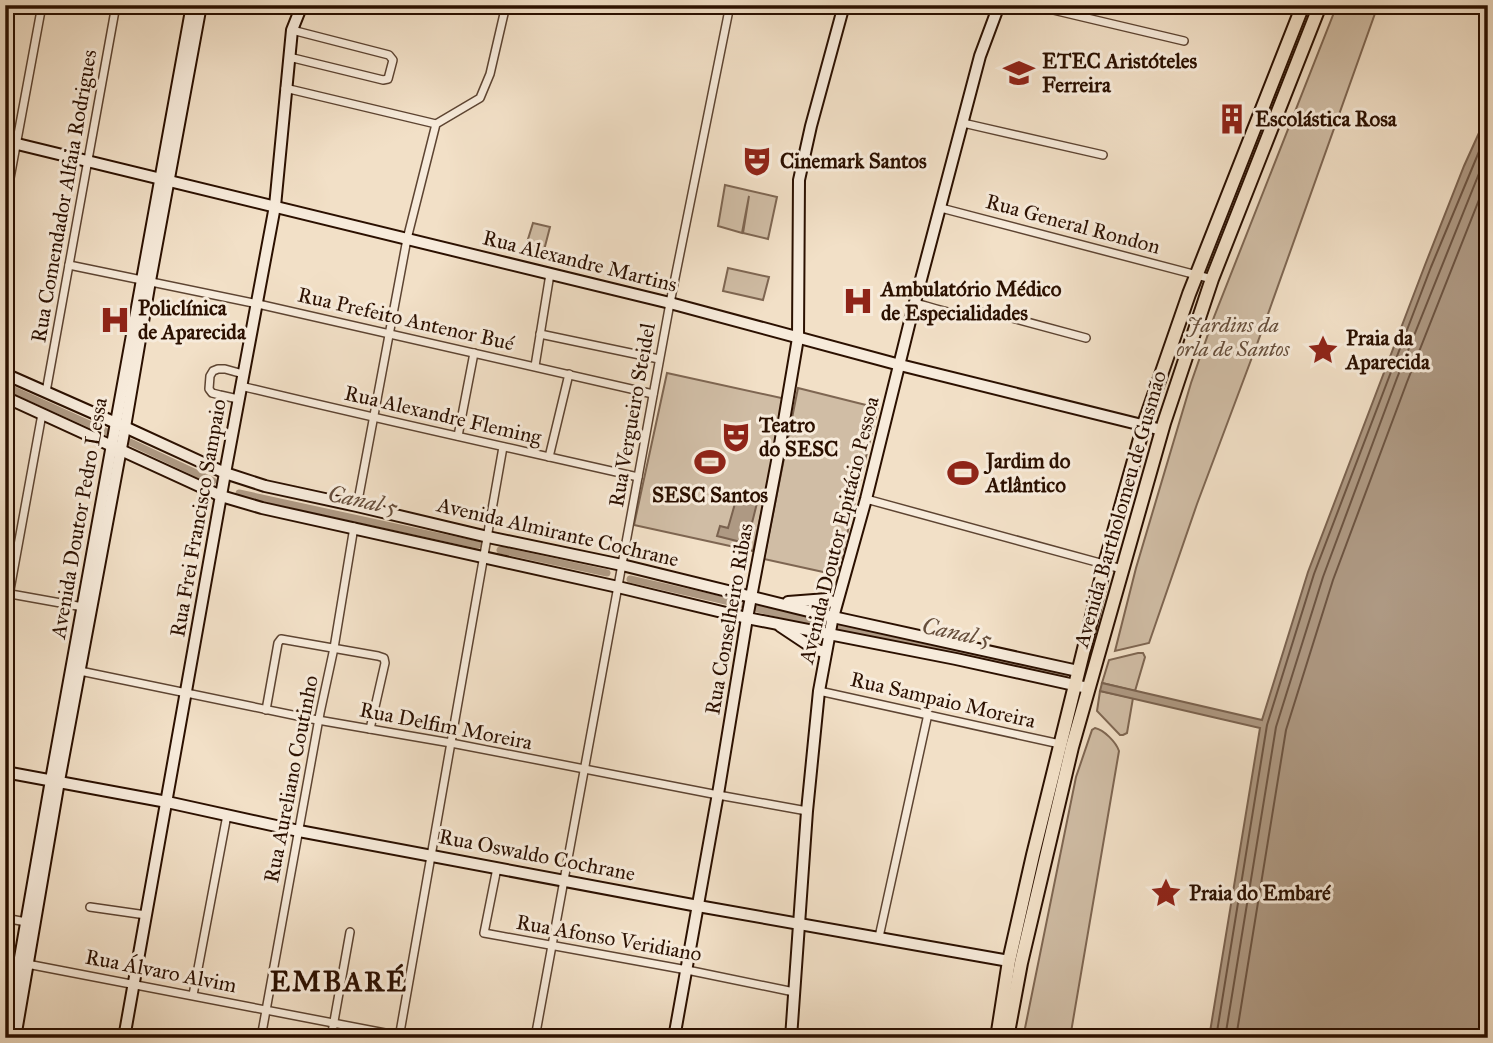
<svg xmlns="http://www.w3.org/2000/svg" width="1493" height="1043" font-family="'IM FELL Great Primer',serif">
<rect width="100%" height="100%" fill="#f2e0c7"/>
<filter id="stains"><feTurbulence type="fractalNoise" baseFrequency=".00286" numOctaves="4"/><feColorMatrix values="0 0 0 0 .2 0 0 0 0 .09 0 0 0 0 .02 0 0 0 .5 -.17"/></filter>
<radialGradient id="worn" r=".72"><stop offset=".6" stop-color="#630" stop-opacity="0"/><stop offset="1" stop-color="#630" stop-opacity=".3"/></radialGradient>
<g fill="#d0bda5" stroke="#7e6652" stroke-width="2">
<polygon points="1337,5 1378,5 1263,328 1197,504 1149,643 1115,651 1136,568 1191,383 1214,317"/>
<polygon points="725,185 777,197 768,239 743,233 749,196 742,233 718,226"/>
<polygon points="533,223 550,227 542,258 524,252"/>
<polygon points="728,268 769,277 763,300 723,291"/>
<polygon points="667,373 786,399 753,551 634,525"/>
<polygon points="798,388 878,408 837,575 764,559"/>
<polygon points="1138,653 1143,653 1145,657 1135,691 1102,683 1109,660"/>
<polygon points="1100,691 1133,698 1127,733 1123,735 1120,735 1097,711"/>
<path d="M 1095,728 C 1104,730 1116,742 1119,751 L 1070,1038 L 1023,1038 L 1076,777 L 1092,730 Z"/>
</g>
<g fill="#ae9983" stroke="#7a624f" stroke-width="2">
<polygon points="1488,113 1488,1038 1209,1038 1260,728 1100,691 1102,683 1262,720 1308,572 1425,265 1464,166"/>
<polygon points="748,492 752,493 758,499 750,531 745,532 741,542 717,536 720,526 728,528 736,500"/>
</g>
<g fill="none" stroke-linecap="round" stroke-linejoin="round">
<g stroke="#6c5442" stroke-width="2">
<polyline points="1216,1038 1267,725 1314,574 1431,267 1488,130"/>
<polyline points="1225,1038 1276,727 1323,577 1397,378 1488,151"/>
<polyline points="1236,1038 1286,730 1333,580 1407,382 1488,177"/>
</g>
<g stroke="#ae9983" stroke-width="7">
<polyline points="5,386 107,432"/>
<polyline points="130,442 213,481"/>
<polyline points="239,493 478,545"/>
<polyline points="500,550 607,573"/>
<polyline points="630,579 743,605"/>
<polyline points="758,609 823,624"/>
<polyline points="841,628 1065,674"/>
</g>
<g stroke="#5d4432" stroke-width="10">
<g id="street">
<polyline points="1032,5 1184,41"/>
<polyline points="289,57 383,80 388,79 393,60 389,55 292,30"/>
<polyline points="285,88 436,124"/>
<polyline points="963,123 1103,155"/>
<polyline points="5,205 42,5"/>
<polyline points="941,208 1212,279"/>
<polyline points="69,265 258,304 653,394"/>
<path d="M 916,303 C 930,307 946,313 961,314 C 971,315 980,311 990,312 L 1086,338"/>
<polyline points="540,334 659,359"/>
<polyline points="535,366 550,274"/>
<path d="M 241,386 C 373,418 506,447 638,477"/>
<polyline points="46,392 116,5"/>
<polyline points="238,399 220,395 212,393 209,389 210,376 213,371 218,369 225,369 243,374"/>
<polyline points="458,436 474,353"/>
<polyline points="549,457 569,374"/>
<polyline points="866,499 1122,569"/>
<polyline points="357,506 407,239 436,124 480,98 490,74 506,5"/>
<polyline points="5,593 83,607"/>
<polyline points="5,617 42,414"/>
<polyline points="80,671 312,719 451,743 718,795 807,811"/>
<polyline points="819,691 1060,744"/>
<polyline points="266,710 278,643 281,639 378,656 384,658 385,663 370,729"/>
<polyline points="497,868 484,933 687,970 794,992"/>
<polyline points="90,907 146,915"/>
<polyline points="5,918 26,922"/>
<polyline points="879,937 928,714"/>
<polyline points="27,964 411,1038"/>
<polyline points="193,995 227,815"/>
<polyline points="261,1038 320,713 334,648 354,527"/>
<polyline points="331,1038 350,932"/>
<polyline points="399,1038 503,447"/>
<polyline points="535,1038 670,303 730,5"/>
</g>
</g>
<g stroke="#2b1000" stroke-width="14">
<g id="secondary">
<polyline points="5,141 670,303 900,365 1162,430"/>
<polyline points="5,374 116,423 225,473 265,486 357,506 488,537 622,565 833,617 1078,671"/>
<polyline points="5,397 221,496 262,508 618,587 747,618 956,659 1088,688"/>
<polyline points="788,602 827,599 836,604"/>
<polyline points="780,626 816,650 826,652"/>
<polyline points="5,772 167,802 299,831 698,906 1009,961"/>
<polyline points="6,1038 51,780 192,5"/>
<polyline points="15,1038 59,781 125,427 150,281 201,5"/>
<polyline points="124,1038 225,473 275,206 292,30 302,5"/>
<polyline points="674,1038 719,788 747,618 778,456 798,338 799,180 811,126 844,5"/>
<polyline points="791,1038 807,811 819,691 832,621 866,499 910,321 980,56 999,5"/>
</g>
</g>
<g stroke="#2b1000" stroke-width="16">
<g id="primary">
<polyline points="997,1038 1009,961 1033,855 1105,564 1145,421 1189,294 1303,5"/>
<polyline points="1007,1038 1021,963 1072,747 1164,423 1212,279 1320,5"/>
</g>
</g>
<use href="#street" stroke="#f7ebdb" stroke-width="7"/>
<use href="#secondary" stroke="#f7ebdb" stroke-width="10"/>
<use href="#primary" stroke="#f2e0c7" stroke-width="12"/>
</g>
<defs>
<g id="university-bare" transform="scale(2.415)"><path d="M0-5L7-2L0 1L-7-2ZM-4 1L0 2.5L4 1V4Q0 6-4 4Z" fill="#8f2418" stroke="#f7ebdb" stroke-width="2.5" paint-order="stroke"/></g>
<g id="building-bare" transform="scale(2.415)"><path d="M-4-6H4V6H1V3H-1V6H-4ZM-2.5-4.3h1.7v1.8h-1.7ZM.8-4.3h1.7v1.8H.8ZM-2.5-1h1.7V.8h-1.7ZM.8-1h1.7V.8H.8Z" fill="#8f2418" stroke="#f7ebdb" stroke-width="2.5" paint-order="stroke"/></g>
<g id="theatre-bare" transform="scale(2.415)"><path d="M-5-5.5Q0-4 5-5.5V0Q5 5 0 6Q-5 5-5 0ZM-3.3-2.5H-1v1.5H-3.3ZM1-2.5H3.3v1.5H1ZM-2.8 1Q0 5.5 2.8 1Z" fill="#8f2418" stroke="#f7ebdb" stroke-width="2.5" paint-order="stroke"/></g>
<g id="hospital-bare" transform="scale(2.415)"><path d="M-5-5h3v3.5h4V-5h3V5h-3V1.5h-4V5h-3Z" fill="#8f2418" stroke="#f7ebdb" stroke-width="2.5" paint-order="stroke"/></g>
<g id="sight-bare" transform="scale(2.415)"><path d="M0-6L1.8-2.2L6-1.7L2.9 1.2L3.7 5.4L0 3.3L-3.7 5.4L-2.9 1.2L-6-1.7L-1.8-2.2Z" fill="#8f2418" stroke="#f7ebdb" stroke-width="2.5" paint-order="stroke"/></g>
<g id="stadium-bare" transform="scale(2.415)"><path d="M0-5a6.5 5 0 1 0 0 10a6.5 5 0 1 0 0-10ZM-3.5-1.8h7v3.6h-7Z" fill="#8f2418" stroke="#f7ebdb" stroke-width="2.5" paint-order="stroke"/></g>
</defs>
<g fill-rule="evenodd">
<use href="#university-bare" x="1019" y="73"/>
<use href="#building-bare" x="1232" y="119"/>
<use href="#theatre-bare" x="757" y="161"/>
<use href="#hospital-bare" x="858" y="301"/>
<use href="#hospital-bare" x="115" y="320"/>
<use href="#sight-bare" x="1323" y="350"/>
<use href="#theatre-bare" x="736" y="437"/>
<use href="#stadium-bare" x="710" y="462"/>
<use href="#stadium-bare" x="963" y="473"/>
<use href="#sight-bare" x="1166" y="893"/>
</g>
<g text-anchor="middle" stroke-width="6" stroke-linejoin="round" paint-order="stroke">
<g font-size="21" font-weight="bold" fill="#2b1000" stroke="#f7ebdb" text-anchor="start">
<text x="1042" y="68">ETEC Aristóteles<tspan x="1042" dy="24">Ferreira</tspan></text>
<text x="1255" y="126">Escolástica Rosa</text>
<text x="780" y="168">Cinemark Santos</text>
<text x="881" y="296">Ambulatório Médico<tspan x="881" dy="24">de Especialidades</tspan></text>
<text x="138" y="315">Policlínica<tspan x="138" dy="24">de Aparecida</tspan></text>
<text x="1346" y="345">Praia da<tspan x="1346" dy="24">Aparecida</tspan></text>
<text x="759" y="432">Teatro<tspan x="759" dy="24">do SESC</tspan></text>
<text x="986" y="468">Jardim do<tspan x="986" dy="24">Atlântico</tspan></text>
<text x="710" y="502" text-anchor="middle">SESC Santos</text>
<text x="1189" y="900">Praia do Embaré</text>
</g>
<g font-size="21" fill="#2b1000" stroke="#f7ebdb">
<text transform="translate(64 196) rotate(-80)" y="7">Rua Comendador Alfaia Rodrigues</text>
<text transform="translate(1073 224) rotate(15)" y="7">Rua General Rondon</text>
<text transform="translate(580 261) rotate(14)" y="7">Rua Alexandre Martins</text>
<text transform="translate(406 319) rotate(13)" y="7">Rua Prefeito Antenor Bué</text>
<text transform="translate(443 415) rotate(13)" y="7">Rua Alexandre Fleming</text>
<text transform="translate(632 415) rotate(-80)" y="7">Rua Vergueiro Steidel</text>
<text transform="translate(1120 509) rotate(-74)" y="7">Avenida Bartholomeu de Gusmão</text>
<text transform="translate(79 518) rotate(-80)" y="7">Avenida Doutor Pedro Lessa</text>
<text transform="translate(198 518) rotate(-80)" y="7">Rua Frei Francisco Sampaio</text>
<text transform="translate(839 530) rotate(-76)" y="7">Avenida Doutor Epitácio Pessoa</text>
<text transform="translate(558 532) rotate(13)" y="7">Avenida Almirante Cochrane</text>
<text transform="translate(729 619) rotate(-80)" y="7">Rua Conselheiro Ribas</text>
<text transform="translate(943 700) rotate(13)" y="7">Rua Sampaio Moreira</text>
<text transform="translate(446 726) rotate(11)" y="7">Rua Delfim Moreira</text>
<text transform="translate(291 779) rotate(-79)" y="7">Rua Aureliano Coutinho</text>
<text transform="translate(537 855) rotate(11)" y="7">Rua Oswaldo Cochrane</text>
<text transform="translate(609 938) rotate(10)" y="7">Rua Afonso Veridiano</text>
<text transform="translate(161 971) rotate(11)" y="7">Rua Álvaro Alvim</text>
</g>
<g font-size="21" font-style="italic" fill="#654d3a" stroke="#f7ebdb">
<text x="1233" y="332">Jardins da<tspan x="1233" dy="24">orla de Santos</tspan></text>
</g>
<g font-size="23" font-style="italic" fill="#664e3b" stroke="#f7ebdb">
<text transform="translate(363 500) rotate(12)" y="8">Canal 5</text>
<text transform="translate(957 632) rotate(12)" y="8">Canal 5</text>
</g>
<g font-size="28" font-weight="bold" letter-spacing="2" fill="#2b1000" stroke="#f7ebdb">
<text x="339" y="991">EMBARÉ</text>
</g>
</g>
<rect width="1493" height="1043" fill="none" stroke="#f2e0c7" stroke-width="28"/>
<rect x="7" y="7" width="1479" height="1029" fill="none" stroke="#2b1000" stroke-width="3.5"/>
<rect x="14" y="14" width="1465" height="1015" fill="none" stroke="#2b1000" stroke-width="2"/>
<rect width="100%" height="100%" filter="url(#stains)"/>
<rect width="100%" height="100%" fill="url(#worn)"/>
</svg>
